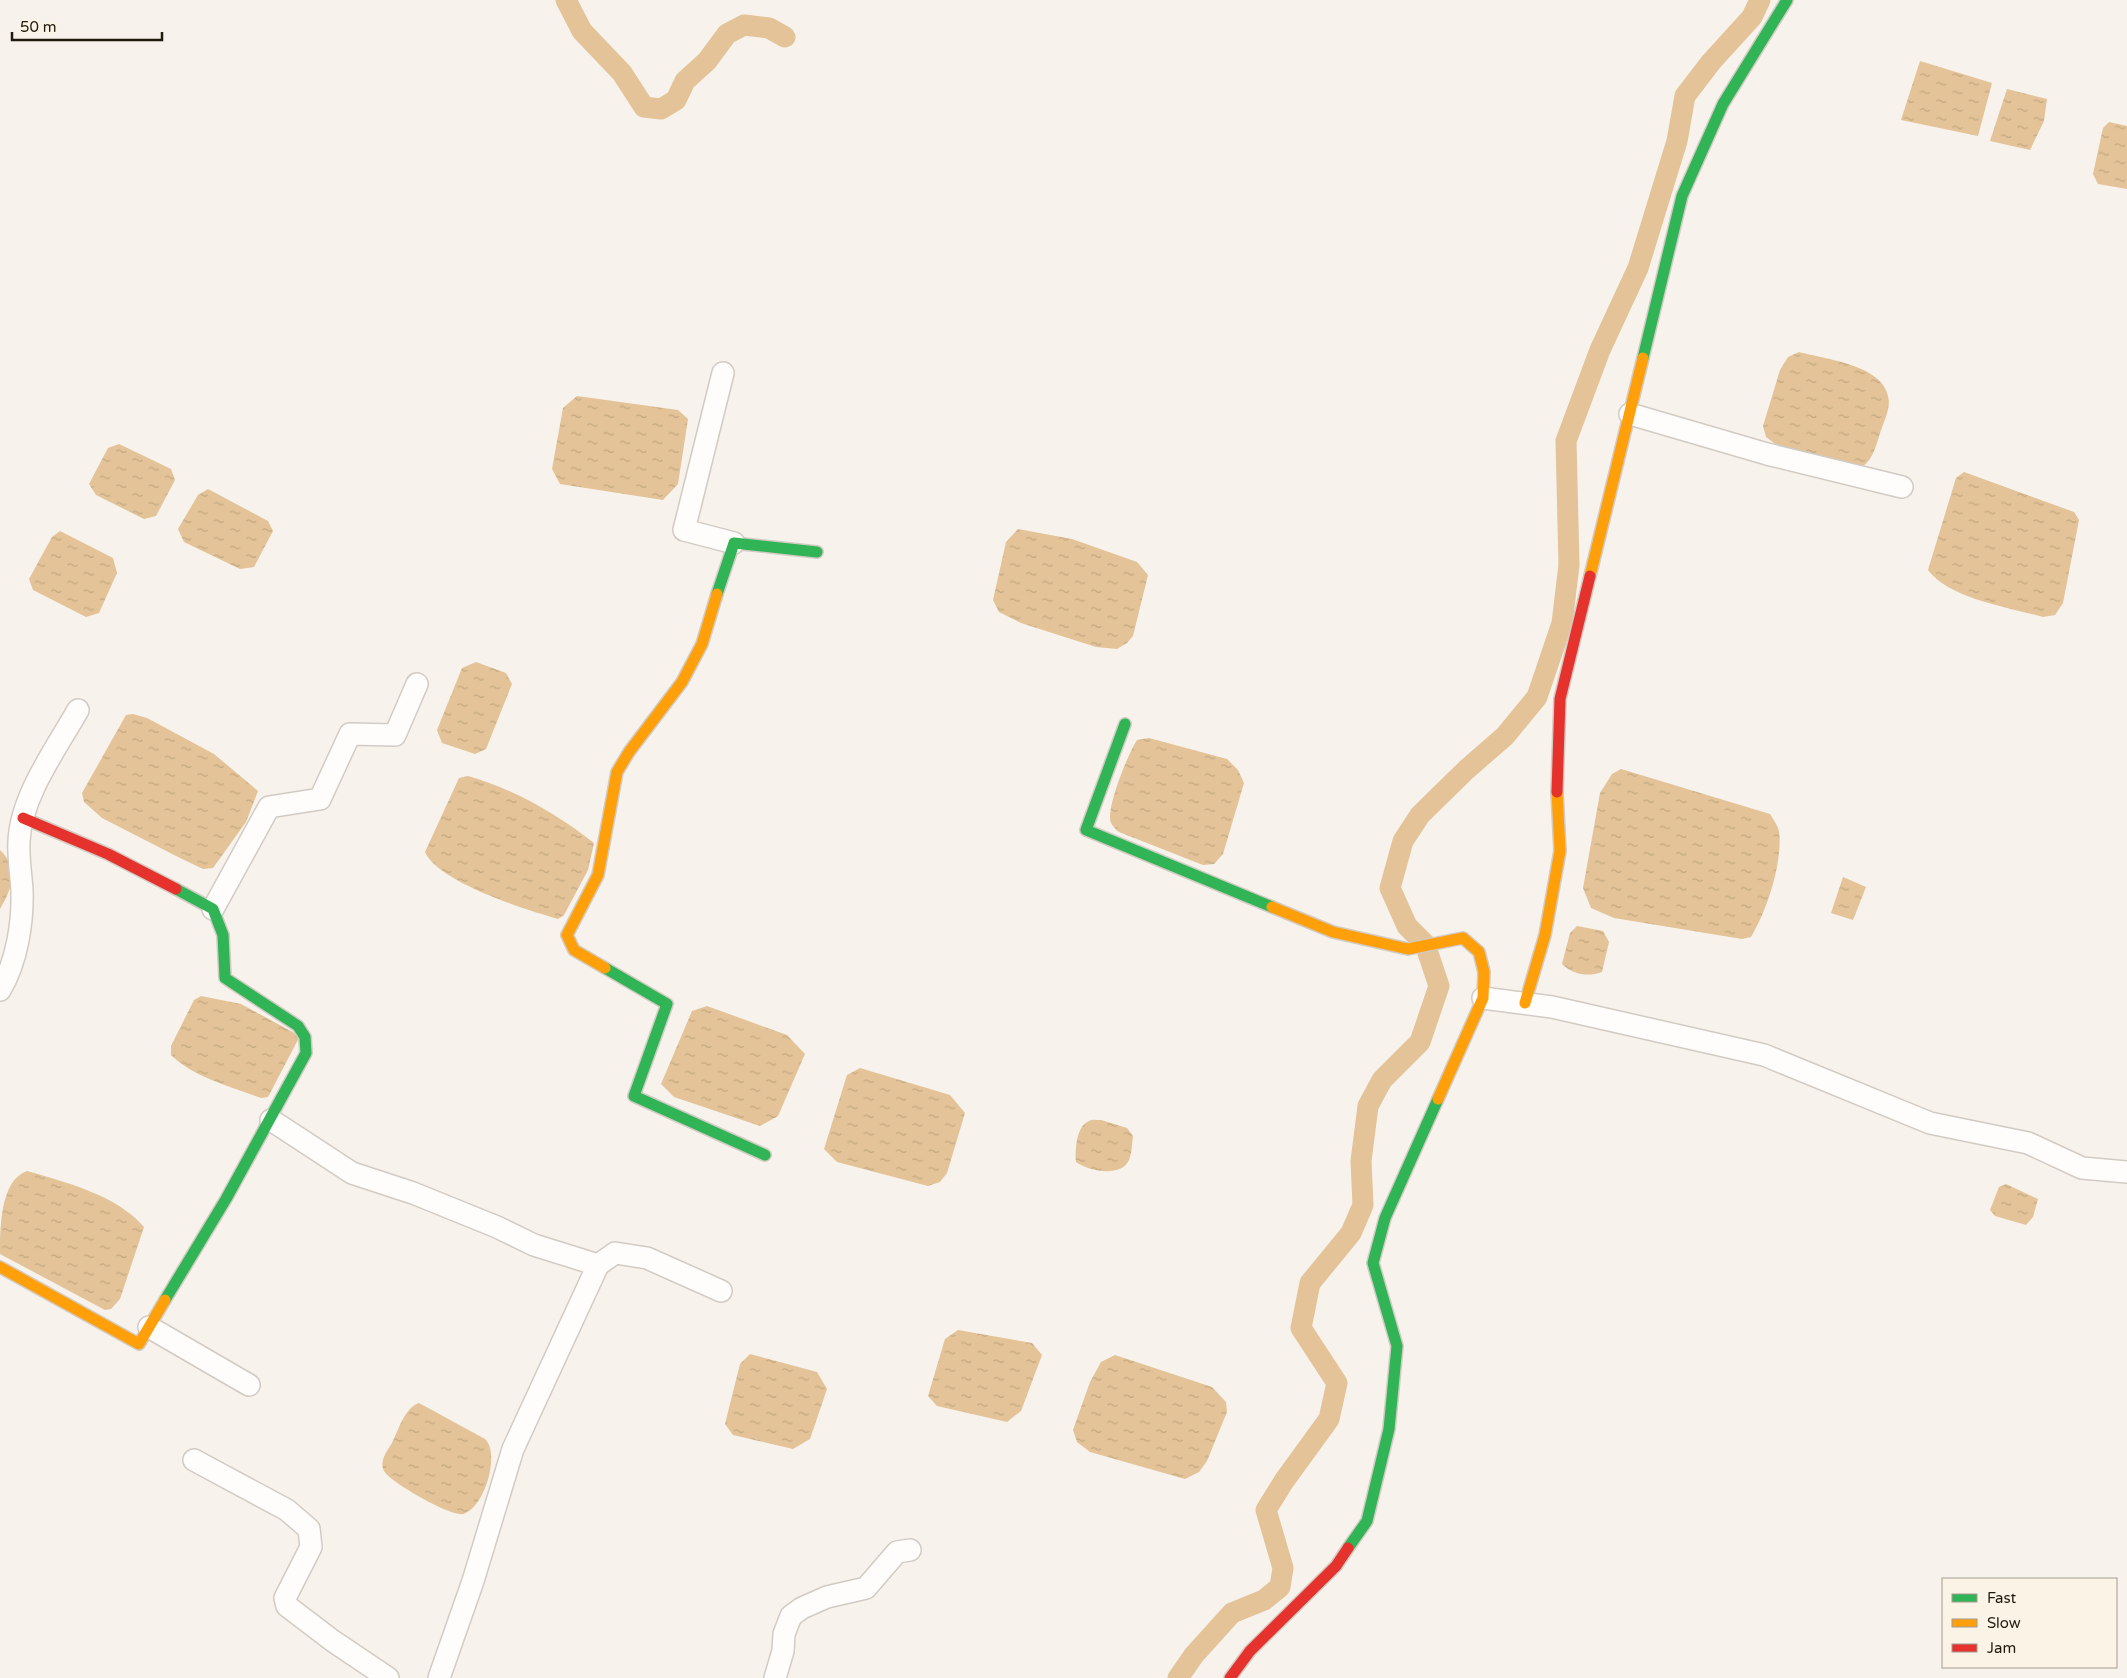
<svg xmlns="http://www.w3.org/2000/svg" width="2127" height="1678" font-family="'Varela Round',sans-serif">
<defs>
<pattern id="water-ripples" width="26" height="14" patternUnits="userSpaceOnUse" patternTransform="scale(1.25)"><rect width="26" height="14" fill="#e3c397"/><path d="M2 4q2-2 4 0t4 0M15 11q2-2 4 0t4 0" fill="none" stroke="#c2a781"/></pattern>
</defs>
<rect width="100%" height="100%" fill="#f7f2ec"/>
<g fill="url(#water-ripples)">
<polygon points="1920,61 1992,83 1978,136 1901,120"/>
<polygon points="2007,89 2047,99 2044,121 2030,150 1990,141"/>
<polygon points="2109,122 2127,126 2127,189 2098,184 2093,174 2103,128"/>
<path d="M 1799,352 C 1825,359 1882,365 1888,396 C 1891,407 1885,419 1881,430 C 1877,442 1874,459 1862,467 L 1778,446 L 1766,437 L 1763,426 L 1780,370 L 1788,357 Z"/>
<polygon points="577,396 678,410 688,419 678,484 663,500 560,484 552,469 563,408"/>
<polygon points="119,444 171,469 175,480 156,516 144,519 96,495 89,484 108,448"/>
<path d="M 1964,472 L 2074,512 L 2079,520 L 2063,603 L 2055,615 L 2043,617 C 2008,607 1950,599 1928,570 L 1956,478 Z"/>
<polygon points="208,489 268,521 273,531 254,567 240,569 184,542 178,529 198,495"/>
<polygon points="1018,529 1072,539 1137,562 1148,575 1133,636 1127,643 1117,649 1096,647 1021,623 999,612 993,600 1006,542"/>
<polygon points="60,531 113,558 117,573 99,613 86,617 33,590 29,579 52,537"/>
<polygon points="476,662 506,673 512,684 486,749 475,754 442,743 437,730 462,668"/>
<polygon points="133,714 147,718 214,754 258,791 246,822 213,868 203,869 180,858 102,818 84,802 82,793 126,715"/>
<path d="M 1149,738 L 1227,759 L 1238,770 L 1244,783 L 1223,854 L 1214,864 L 1203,865 L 1119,832 C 1116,830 1113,826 1111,823 C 1105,809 1129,752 1137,740 Z"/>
<path d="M 1621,769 L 1770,814 C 1773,819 1778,826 1779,831 C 1783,862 1767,911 1751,937 L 1742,939 L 1614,918 L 1591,908 L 1583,888 L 1600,793 L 1612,774 Z"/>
<path d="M 468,776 C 514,789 557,814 594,843 L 588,870 L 564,915 L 558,919 C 526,910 438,882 425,852 L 459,778 Z"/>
<path d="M 0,850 C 20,869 12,888 0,909 Z"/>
<polygon points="1843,877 1866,887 1853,920 1831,913"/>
<path d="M 1577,926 L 1603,931 L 1609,942 L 1602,972 C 1589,977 1573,975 1562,964 L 1570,933 Z"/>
<path d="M 201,996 L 241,1004 L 300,1036 L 268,1097 L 261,1098 C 232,1087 193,1077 171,1055 L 171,1046 L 194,1000 Z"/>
<polygon points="707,1006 787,1035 805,1054 778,1116 760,1126 674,1097 661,1084 692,1011"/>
<polygon points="860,1068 950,1095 965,1113 947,1173 940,1182 928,1186 837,1162 824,1149 847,1075"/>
<path d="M 1101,1120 L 1127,1128 L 1133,1136 C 1132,1143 1132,1153 1129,1160 C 1121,1178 1088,1171 1076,1162 C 1075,1151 1076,1126 1089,1121 C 1092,1119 1097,1120 1101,1120 Z"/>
<path d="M 27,1171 C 65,1182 117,1195 144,1227 L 120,1299 L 111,1309 L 105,1310 L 0,1254 C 0,1229 0,1180 27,1171 Z"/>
<polygon points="2006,1184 2038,1199 2033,1217 2026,1225 1995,1216 1990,1210 1999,1187"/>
<polygon points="958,1330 1032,1343 1042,1355 1021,1411 1007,1422 937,1406 928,1396 945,1339"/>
<polygon points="750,1354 817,1372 827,1389 810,1439 793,1449 733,1435 725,1424 740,1364"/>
<polygon points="1115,1355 1212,1387 1226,1402 1227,1412 1207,1461 1199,1472 1185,1479 1090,1452 1077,1442 1073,1430 1090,1382 1101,1362"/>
<path d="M 419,1403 L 485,1439 C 501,1454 484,1509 463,1514 C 451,1517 390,1482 384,1471 C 379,1461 387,1451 392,1443 C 398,1431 405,1407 419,1403 Z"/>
</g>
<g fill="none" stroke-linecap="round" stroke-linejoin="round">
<g stroke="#e3c397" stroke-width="21">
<polyline points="566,0 582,31 622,73 644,107 661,109 676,100 685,81 707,61 727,34 744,25 769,28 785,37"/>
<polyline points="1178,1678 1194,1655 1232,1613 1264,1600 1280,1587 1283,1568 1266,1510 1284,1481 1329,1419 1337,1383 1301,1328 1310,1283 1351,1233 1363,1205 1361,1161 1368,1106 1382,1080 1420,1042 1439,986 1425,944 1407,926 1390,888 1403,841 1420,815 1466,770 1505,736 1537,697 1562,623 1569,565 1566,441 1600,350 1638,268 1677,141 1685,96 1711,62 1752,17 1760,0"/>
</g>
<g stroke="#d2cbc3" stroke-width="24">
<g id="street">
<polyline points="723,373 684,530 734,543"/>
<polyline points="1630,414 1767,454 1902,487"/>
<polyline points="213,909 269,807 320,799 350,734 395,735 417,684"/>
<path d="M 0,990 C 17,962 23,922 22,890 C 21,874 18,857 19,841 C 21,796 56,749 78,710"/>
<polyline points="1483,998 1552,1007 1764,1055 1930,1123 2028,1143 2082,1168 2127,1172"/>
<polyline points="271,1120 352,1173 413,1193 497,1227 534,1245 598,1265 615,1253 647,1258 721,1291"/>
<polyline points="149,1327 249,1385"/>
<polyline points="194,1460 287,1510 309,1529 311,1547 285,1598 287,1606 333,1641 388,1678"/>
<polyline points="439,1678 473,1581 513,1449 598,1265"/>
<polyline points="775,1678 783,1651 784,1634 791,1616 802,1608 827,1597 866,1588 897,1552 910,1550"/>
</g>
</g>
<g stroke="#d2cbc3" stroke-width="14">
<g id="fast">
<polyline points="1643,358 1682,196 1723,104 1787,0"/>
<polyline points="717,594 734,543 817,552"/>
<polyline points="1125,724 1086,830 1272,907"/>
<polyline points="605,968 667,1004 634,1096 765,1155"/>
<polyline points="165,1300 226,1199 306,1053 305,1037 298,1026 225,978 223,935 213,909 176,889"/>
<polyline points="1348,1548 1367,1521 1389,1429 1397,1346 1373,1263 1385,1218 1438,1099"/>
</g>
</g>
<g stroke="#d2cbc3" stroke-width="14">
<g id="slow">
<polyline points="1590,576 1643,358"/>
<polyline points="1272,907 1333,932 1408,949 1463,938 1479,952 1484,972 1483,998 1438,1099"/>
<polyline points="605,968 574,950 567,935 598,875 617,772 629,752 682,682 702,644 717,594"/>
<polyline points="1525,1003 1545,935 1560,851 1557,792"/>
<polyline points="0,1267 139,1344 165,1300"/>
</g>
</g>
<g stroke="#d2cbc3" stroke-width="14">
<g id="jam">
<polyline points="1557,792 1560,699 1590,576"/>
<polyline points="23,818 108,854 176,889"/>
<polyline points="1230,1678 1250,1651 1336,1566 1348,1548"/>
</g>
</g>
<use href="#street" stroke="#fefdfc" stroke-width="21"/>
<use href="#fast" stroke="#30b455" stroke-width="11"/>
<use href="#slow" stroke="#ff9f0a" stroke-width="11"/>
<use href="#jam" stroke="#e5322d" stroke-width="11"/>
</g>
<rect x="1942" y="1578" width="175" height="90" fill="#fcf3e7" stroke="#a49c90"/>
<rect x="1952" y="1594" width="25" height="8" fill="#30b455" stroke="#a49c90"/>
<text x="1987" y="1603" font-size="15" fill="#20190e">Fast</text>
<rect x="1952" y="1619" width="25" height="8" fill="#ff9f0a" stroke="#a49c90"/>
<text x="1987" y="1628" font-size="15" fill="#20190e">Slow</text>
<rect x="1952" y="1644" width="25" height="8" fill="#e5322d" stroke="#a49c90"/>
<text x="1987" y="1653" font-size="15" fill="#20190e">Jam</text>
<path d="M12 32v8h150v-8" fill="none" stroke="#20190e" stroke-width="2.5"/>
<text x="20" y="32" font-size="15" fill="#20190e" stroke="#fcf3e7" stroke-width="4" paint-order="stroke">50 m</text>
</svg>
